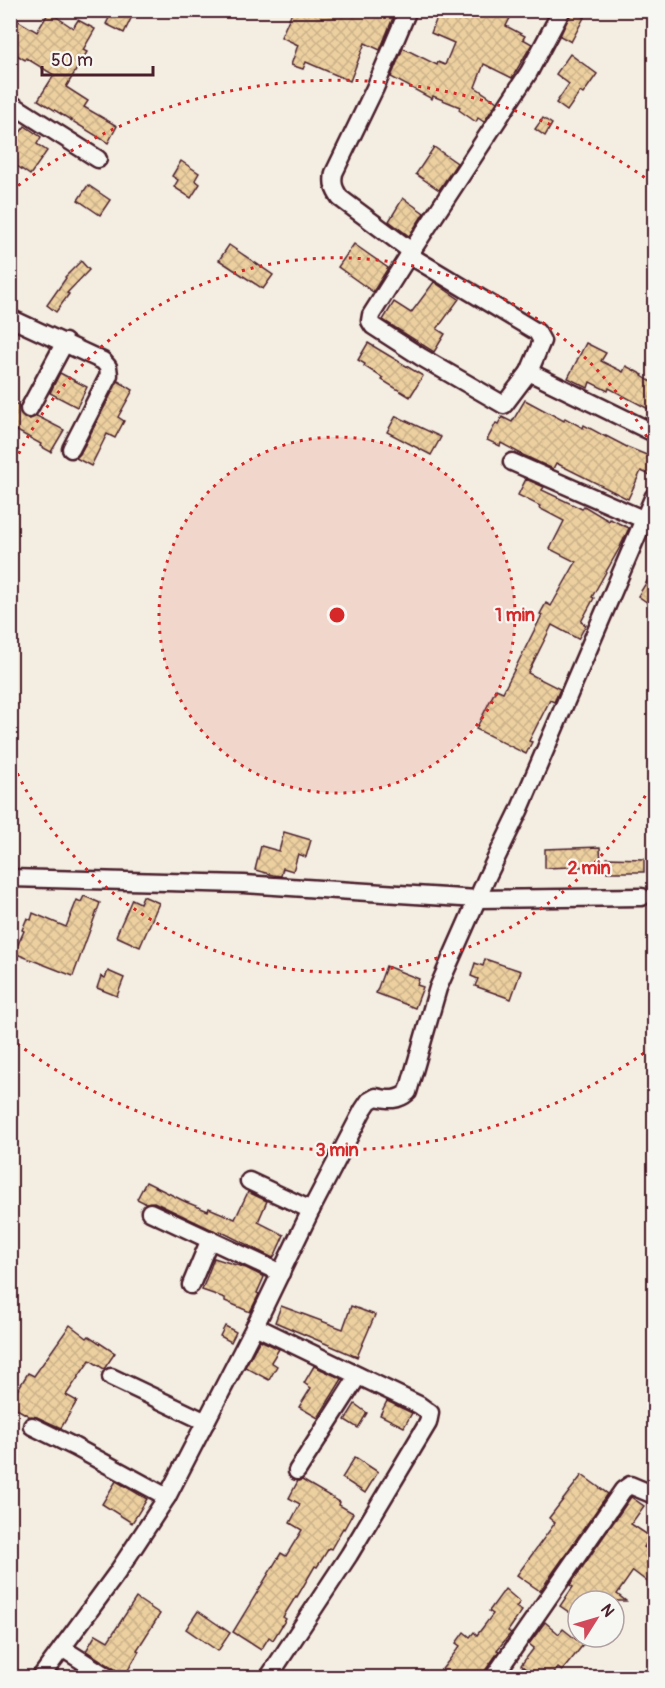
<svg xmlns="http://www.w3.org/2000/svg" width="665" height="1688" font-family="Pangolin,sans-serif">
<defs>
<pattern id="building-cross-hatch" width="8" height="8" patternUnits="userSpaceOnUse" patternTransform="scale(1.5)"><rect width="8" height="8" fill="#ecd0a0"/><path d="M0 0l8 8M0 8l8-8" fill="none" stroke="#ccb28a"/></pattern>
</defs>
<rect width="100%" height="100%" fill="#f4eee2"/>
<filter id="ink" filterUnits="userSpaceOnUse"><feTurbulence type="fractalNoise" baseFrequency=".0167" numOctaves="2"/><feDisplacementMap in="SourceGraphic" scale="12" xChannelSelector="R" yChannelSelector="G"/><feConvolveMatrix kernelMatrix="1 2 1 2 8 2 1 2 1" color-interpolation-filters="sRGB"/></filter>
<g filter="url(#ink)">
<g fill="url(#building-cross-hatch)" stroke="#4a1f2b" stroke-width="1.5">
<polygon points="113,10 135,10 124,33 106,24"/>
<polygon points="293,10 396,10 380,50 365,43 350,81 306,62 303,69 291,65 298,45 281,37"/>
<polygon points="440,10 464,20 469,10 494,10 510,18 506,26 525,36 523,39 532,44 512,78 484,64 475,87 497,102 484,122 478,118 476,122 459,110 460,107 433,96 432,99 391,77 403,48 437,65 438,62 445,65 454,43 431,33"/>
<polygon points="572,10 588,10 571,42 560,36"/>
<polygon points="49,12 73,28 78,20 95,29 83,50 87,52 66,87 88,101 84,107 117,126 108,143 38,100 54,75 26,58 25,60 10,51 10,16 37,32"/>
<polygon points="570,54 597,74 583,94 580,92 567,111 556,103 569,84 556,74"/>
<polygon points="543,118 552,124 545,136 535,129"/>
<polygon points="25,126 41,137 37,144 47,151 30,175 10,161 10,146"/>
<polygon points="434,147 457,163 439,190 416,174"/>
<polygon points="181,161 199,173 195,180 200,184 191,198 174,187 178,180 172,176"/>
<polygon points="88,185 110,200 100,215 78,200"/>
<polygon points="403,198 424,213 409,236 389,221"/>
<polygon points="354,244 388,268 373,292 338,267"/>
<polygon points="229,245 273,275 263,289 219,260"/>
<polygon points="81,261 89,270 67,293 69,294 56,312 47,305 66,278 65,277"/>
<polygon points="434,282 459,299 437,329 445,334 434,352 383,320 394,302 411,313"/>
<polygon points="368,343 423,376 410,397 382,380 383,378 364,366 365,364 358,360"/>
<polygon points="586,343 606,353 601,361 623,372 626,366 643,375 642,376 654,384 654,412 609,388 608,391 590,382 588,388 568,378"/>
<polygon points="60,373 87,387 77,407 50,393"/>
<polygon points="118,381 133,390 118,417 124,421 115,438 107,434 91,466 76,458 80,454"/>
<polygon points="10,400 19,406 20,414 24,418 30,419 37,416 64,430 51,452 40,446 41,444 10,427"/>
<polygon points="525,400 564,421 565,418 583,428 584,425 606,437 606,436 627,447 654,458 654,465 650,475 641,471 628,499 556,463 553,469 523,455 501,443 500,446 487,440 496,423 498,424 502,417 512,422"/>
<polygon points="396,416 441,437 431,455 387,432"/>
<polygon points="526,479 544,487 542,490 582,509 584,506 609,521 610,519 629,528 620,547 592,597 594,598 581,622 586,625 578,639 552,625 528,673 560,689 554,702 550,700 529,741 532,742 526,754 476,729 496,689 503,692 542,615 540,614 546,603 551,606 576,562 550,549 564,521 539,508 540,506 518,495"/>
<polygon points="654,570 654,607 638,596"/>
<polygon points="284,832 311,840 306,857 298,854 293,871 283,868 281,876 273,875 255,870 261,846 279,851"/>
<polygon points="600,847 601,866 545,868 545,849"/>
<polygon points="607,858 644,859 644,872 607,872"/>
<polygon points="84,896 100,903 73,976 14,953 24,931 22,930 27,918 31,920 33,913 66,927 77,900 81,902"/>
<polygon points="143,896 159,903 140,947 116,936 132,899 140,903"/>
<polygon points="485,959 521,971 511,999 475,986 478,979 471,976 475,963 483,966"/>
<polygon points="386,966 419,979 417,985 423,987 415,1008 376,993"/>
<polygon points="108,971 124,978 117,996 97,988 101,976 105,978"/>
<polygon points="146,1182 186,1202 208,1211 209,1208 235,1219 248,1192 267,1201 258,1222 284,1235 275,1255 273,1258 220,1231 219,1233 154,1202 145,1203 137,1199"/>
<polygon points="214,1258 246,1268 264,1277 257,1293 259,1294 250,1312 225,1301 225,1298 202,1290"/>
<polygon points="281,1306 343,1329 351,1306 375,1315 357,1357 275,1322"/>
<polygon points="70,1325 87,1338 89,1336 115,1353 104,1369 90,1360 66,1395 77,1401 61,1428 37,1417 29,1416 10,1405 10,1402 28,1373 34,1376"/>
<polygon points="225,1326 236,1332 231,1342 220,1336"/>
<polygon points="260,1340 279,1349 271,1362 277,1366 269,1380 245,1367"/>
<polygon points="314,1366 342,1379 318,1418 299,1407 311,1388 304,1383"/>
<polygon points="387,1401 412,1413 404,1427 380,1415"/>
<polygon points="355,1404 367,1413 358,1428 345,1420"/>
<polygon points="355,1457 378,1472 365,1493 342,1478"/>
<polygon points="582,1475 608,1494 540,1591 517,1575 555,1523 549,1518"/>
<polygon points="302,1480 340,1502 339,1505 353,1513 344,1529 343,1528 331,1549 329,1548 317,1567 315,1566 297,1597 296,1596 283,1617 286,1619 273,1640 269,1637 261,1650 233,1632 281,1553 286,1556 302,1530 290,1523 300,1504 289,1498 298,1481"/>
<polygon points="116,1481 147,1499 132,1523 102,1504"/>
<polygon points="631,1497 644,1506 631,1524 651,1537 644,1547 654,1554 654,1587 633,1571 617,1594 626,1601 578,1601 578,1618 560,1606 573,1587 570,1585"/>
<polygon points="505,1589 520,1602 516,1607 522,1611 508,1631 511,1633 497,1650 499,1651 484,1672 483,1677 436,1677 460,1646 456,1643 464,1632 470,1637 474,1632 477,1635 493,1614 489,1611"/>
<polygon points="136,1598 160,1614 137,1650 139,1651 124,1677 119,1677 115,1669 86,1651 96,1634 108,1641"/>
<polygon points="198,1611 230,1633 218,1651 186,1629"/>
<polygon points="545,1622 559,1634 563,1629 583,1645 562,1671 558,1668 550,1677 536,1677 521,1665 534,1648 529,1644"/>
<polygon points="76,1669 89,1677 71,1677"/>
</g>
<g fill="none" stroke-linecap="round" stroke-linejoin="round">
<g stroke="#4a1f2b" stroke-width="21">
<g id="street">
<path d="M 408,10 L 375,88 L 334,173 C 332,184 334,189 340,198 L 407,248 L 409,255 L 371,315 L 370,321 L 373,326 L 421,357 L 504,405 L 529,372 L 654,433"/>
<polyline points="10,103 98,159"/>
<polyline points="10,318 103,361 108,367 109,375 71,449"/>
<polyline points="529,372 542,341 537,332 409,255 529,72 562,10"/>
<polyline points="29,409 65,342"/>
<polyline points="512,462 645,520"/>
<polyline points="10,878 244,884 477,899 642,897"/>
<polyline points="249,1181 311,1210"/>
<polyline points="150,1212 281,1273"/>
<polyline points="191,1285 210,1239"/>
<polyline points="255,1326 419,1405 430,1413 428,1423 349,1555 268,1678"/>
<polyline points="111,1377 206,1422"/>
<polyline points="32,1426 75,1447 167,1497"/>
<polyline points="297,1471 358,1376"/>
<polyline points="62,1648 109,1678"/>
<path d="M 40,1678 L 117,1573 L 167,1497 L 255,1326 L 311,1210 L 363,1110 L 369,1101 L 376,1097 C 389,1100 398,1101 408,1092 L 438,988 L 487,877 L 519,811 L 654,496"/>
<polyline points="493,1678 623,1490 630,1485 654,1495"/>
</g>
</g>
<use href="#street" stroke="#f6f6f2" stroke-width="16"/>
</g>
</g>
<circle cx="337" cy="615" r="178" fill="#d62828" fill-opacity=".12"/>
<g fill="none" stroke="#d62828" stroke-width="3" stroke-dasharray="3 6">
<circle cx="337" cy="615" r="178"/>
<path d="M654 780A357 357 0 0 1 11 760M11 470A357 357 0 0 1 654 450"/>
<path d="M651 1048A535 535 0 0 1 11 1039M11 191A535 535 0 0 1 651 182"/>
</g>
<circle cx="337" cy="615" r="9" fill="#d62828" stroke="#f6f6f2" stroke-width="3"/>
<g font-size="18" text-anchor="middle" font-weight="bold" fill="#d62828" stroke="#f6f6f2" stroke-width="4.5" stroke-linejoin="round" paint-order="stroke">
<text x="515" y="621">1 min</text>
<text x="589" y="874">2 min</text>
<text x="337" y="1156">3 min</text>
</g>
<rect width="665" height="1688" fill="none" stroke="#f6f6f2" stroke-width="36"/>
<rect x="18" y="18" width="629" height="1652" fill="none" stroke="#4a1f2b" stroke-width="2" filter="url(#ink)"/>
<g transform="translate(596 1619) rotate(53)"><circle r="28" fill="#f6f6f2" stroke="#b1a0a2" stroke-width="1.5"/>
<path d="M0-4.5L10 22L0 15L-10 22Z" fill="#d1495b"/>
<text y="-9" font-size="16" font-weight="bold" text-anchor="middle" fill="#4a1f2b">N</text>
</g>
<path d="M42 66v9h111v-9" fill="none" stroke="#4a1f2b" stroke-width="3"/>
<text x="51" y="66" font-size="18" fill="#4a1f2b" stroke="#f6f6f2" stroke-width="4.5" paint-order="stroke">50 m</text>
</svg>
